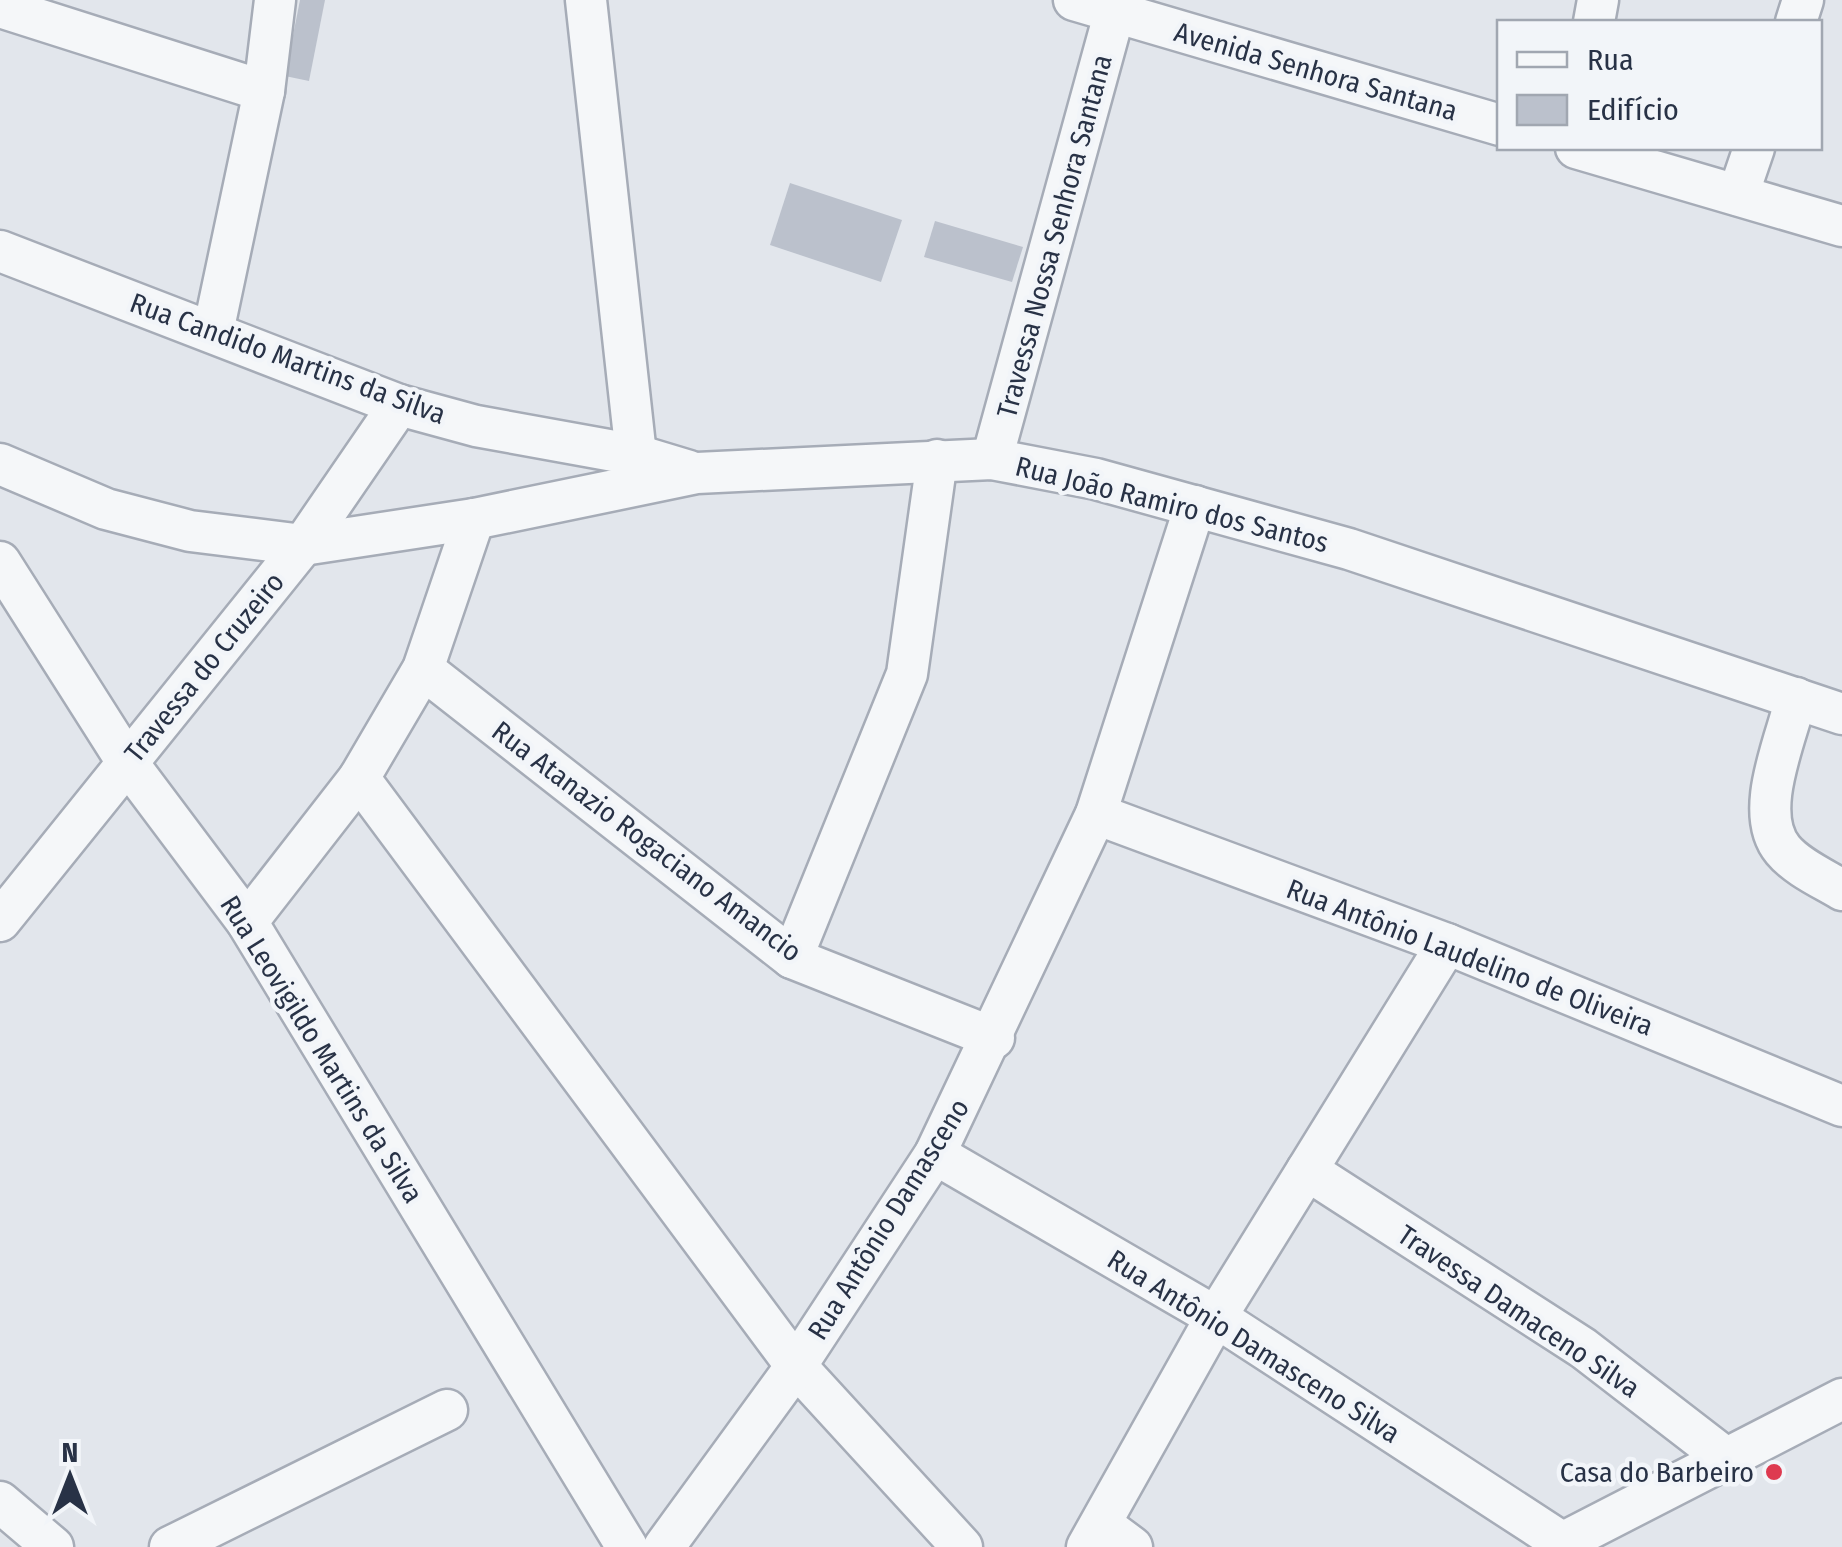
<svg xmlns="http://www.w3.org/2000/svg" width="1842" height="1547" font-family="'Fira Sans Condensed',sans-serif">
<rect width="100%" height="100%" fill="#e2e6ec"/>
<g fill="#bbc1cc">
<polygon points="300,0 325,0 309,81 285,76"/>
<polygon points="790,183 902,220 881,282 770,245"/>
<polygon points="935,221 1023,247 1012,282 924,257"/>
</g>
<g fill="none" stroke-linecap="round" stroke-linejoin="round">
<g stroke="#a6acb7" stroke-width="45">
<g id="minor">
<polyline points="586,0 636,455"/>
<polyline points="1074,0 1500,125"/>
<polyline points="0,7 264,91"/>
<polyline points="1594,22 1598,0"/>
<polyline points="1796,22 1803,0"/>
<polyline points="1576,148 1842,226"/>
<polyline points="1738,195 1754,148"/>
<polyline points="0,251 399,405 476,426 636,455 689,471"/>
<polyline points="213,332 264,91 275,0"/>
<polyline points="992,459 1118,0"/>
<polyline points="0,464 106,509 190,531 303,545 474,519 697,473 992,459 1096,479 1349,549 1842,714"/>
<polyline points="0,562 127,762 247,922 627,1547"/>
<polyline points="423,669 792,958 994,1038"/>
<path d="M 1796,698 C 1786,740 1752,813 1783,850 C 1797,867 1824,879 1842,890"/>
<polyline points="359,778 796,1366 962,1547"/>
<polyline points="1096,814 1447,944 1842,1106"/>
<polyline points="0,921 303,545 399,405"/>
<polyline points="247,922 359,778 423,669 474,519"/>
<polyline points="792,958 907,674 937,460"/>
<polyline points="935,1154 1216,1317 1569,1547"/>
<polyline points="1307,1170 1583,1348 1727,1459"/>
<polyline points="0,1502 53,1547"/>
<polyline points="1101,1524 1132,1547"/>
<polyline points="1562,1543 1842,1399"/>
<polyline points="170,1547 447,1410"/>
<polyline points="664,1547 796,1366 935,1154 1096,814 1195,506"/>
<polyline points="1087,1547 1216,1317 1447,944"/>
</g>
</g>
<use href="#minor" stroke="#f5f7f9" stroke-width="40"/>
</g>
<circle fill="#de3a50" stroke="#f2f5f9" stroke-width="4" cx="1774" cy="1472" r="10"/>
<g text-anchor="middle" stroke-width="9" stroke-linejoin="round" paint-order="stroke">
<g font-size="28" fill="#283246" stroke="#f2f5f9">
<text transform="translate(1316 71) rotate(16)" y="10">Avenida Senhora Santana</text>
<text transform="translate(1054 236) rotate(-75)" y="10">Travessa Nossa Senhora Santana</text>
<text transform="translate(288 358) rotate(20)" y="10">Rua Candido Martins da Silva</text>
<text transform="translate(1172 504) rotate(14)" y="10">Rua João Ramiro dos Santos</text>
<text transform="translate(204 667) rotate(-51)" y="10">Travessa do Cruzeiro</text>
<text transform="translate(647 841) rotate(37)" y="10">Rua Atanazio Rogaciano Amancio</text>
<text transform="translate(1470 957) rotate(21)" y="10">Rua Antônio Laudelino de Oliveira</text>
<text transform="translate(322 1049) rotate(58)" y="10">Rua Leovigildo Martins da Silva</text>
<text transform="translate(888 1219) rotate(-58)" y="10">Rua Antônio Damasceno</text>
<text transform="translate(1519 1311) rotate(34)" y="10">Travessa Damaceno Silva</text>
<text transform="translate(1254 1346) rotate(32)" y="10">Rua Antônio Damasceno Silva</text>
</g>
<g font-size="28" fill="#283246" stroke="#f2f5f9" text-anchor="end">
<text x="1754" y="1482">Casa do Barbeiro</text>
</g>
</g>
<rect x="1497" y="20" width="325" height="130" fill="#f2f5f9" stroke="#a1a7b1" stroke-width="2.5"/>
<rect x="1517" y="52" width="50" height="15" fill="#f5f7f9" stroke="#a1a7b1" stroke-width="2.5"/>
<text x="1587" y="70" font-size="30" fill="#283246">Rua</text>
<rect x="1517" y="95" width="50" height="30" fill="#bbc1cc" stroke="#a1a7b1" stroke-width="2.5"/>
<text x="1587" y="120" font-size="30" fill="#283246">Edifício</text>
<g transform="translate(70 1477)" stroke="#f2f5f9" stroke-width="8" paint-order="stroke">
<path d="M0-8L18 38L0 25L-18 38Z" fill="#283246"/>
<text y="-15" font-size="28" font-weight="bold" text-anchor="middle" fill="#283246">N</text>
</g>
</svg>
